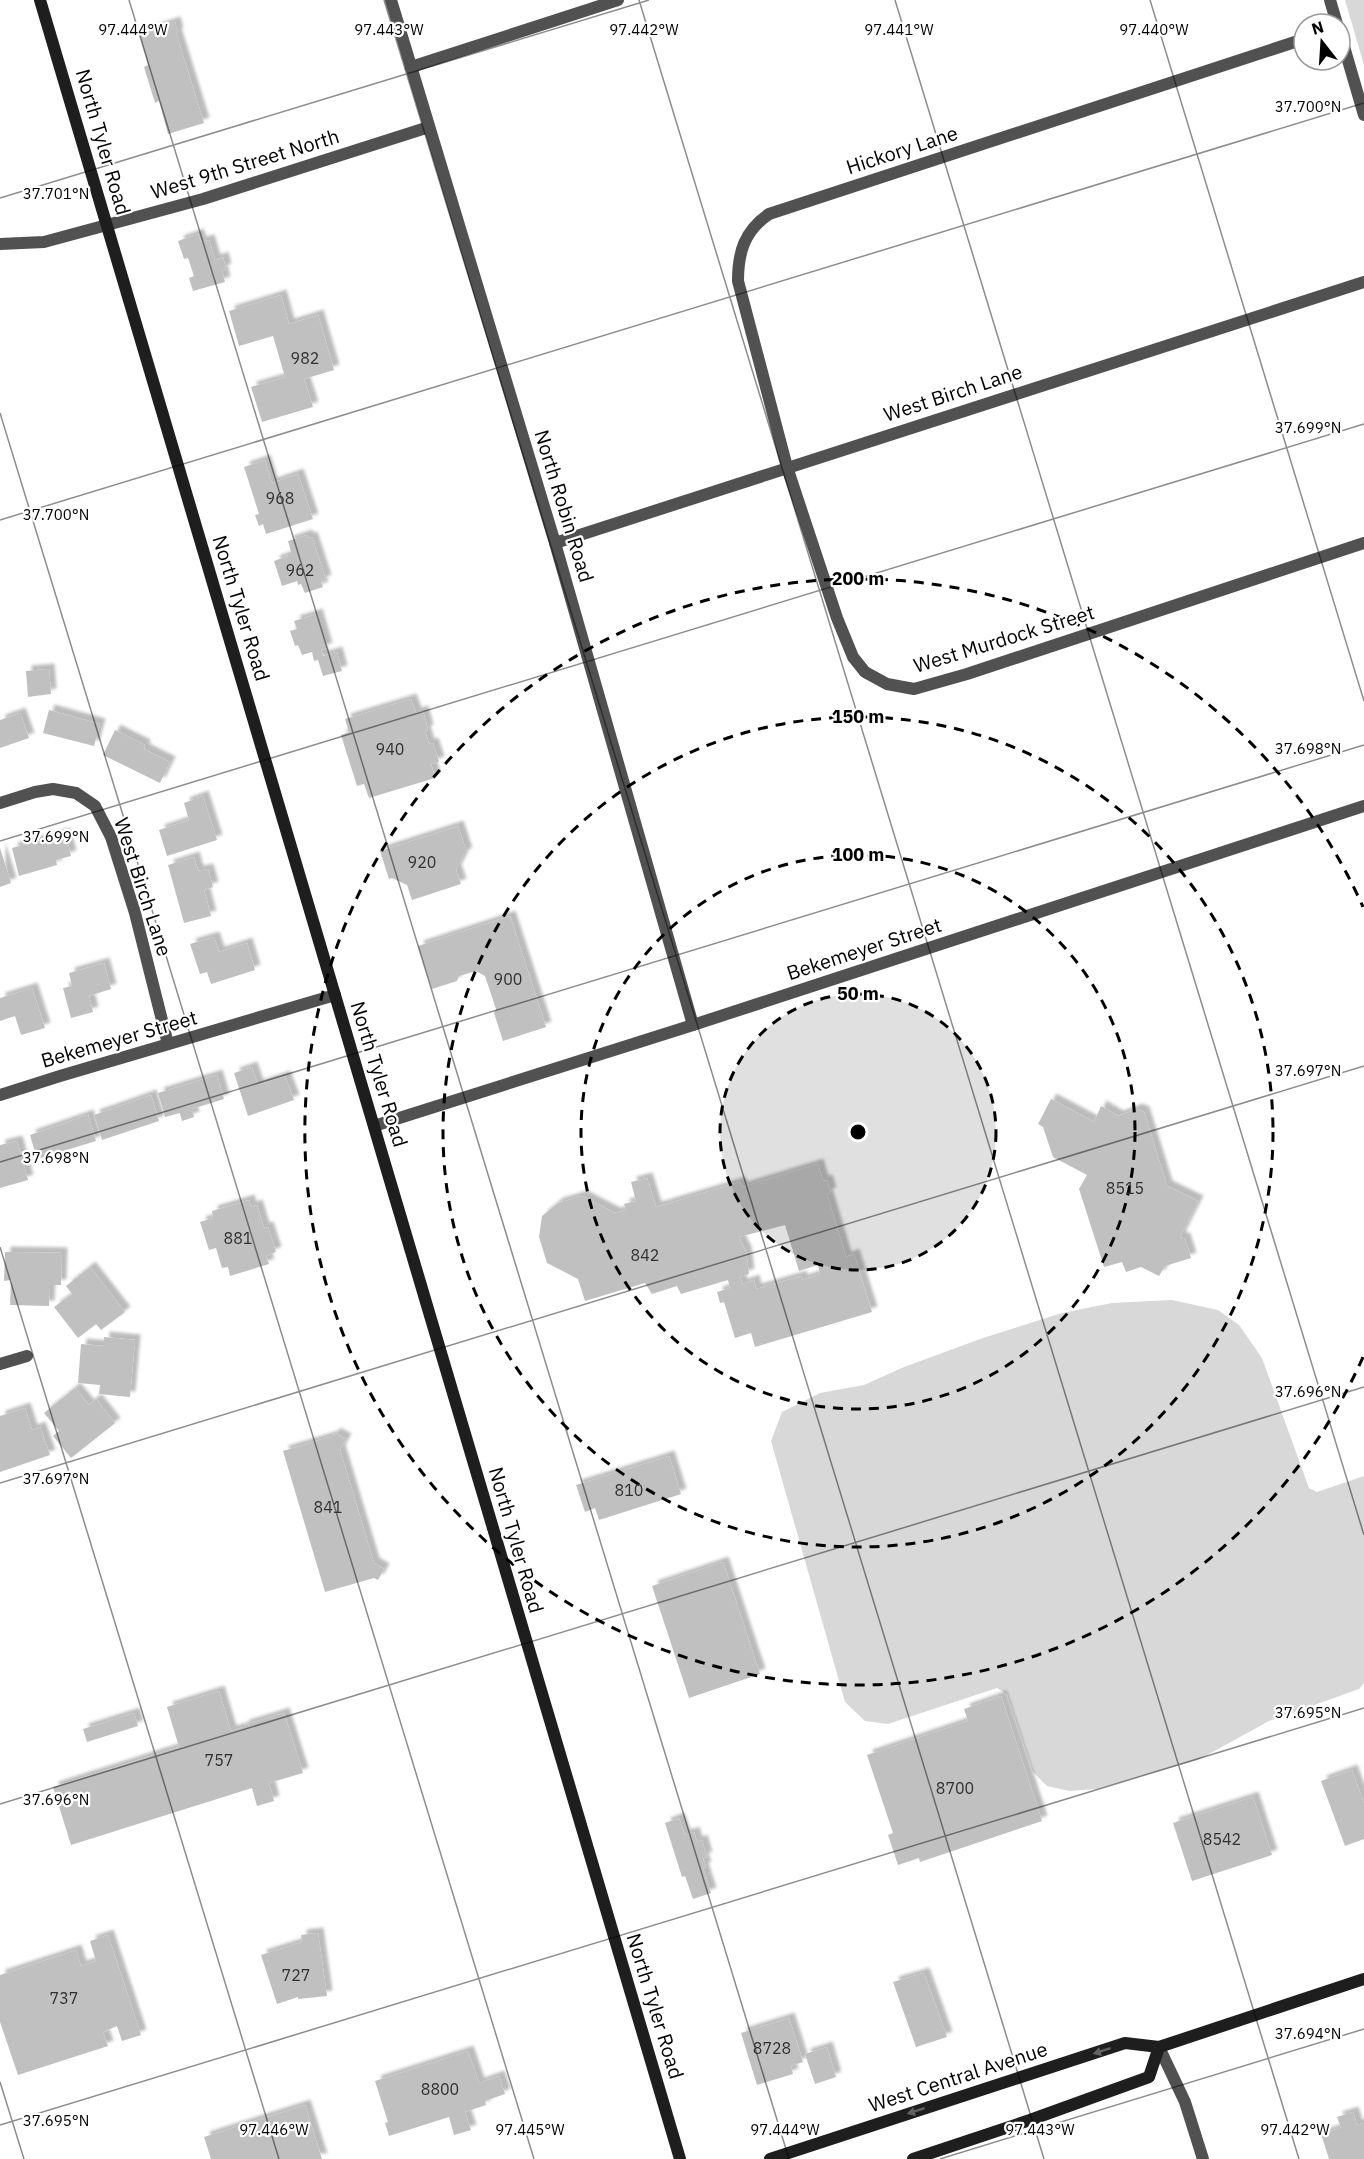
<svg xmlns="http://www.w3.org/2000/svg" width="1364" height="2159" font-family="'IBM Plex Sans',sans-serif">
<defs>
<filter id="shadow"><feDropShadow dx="5.5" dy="-5.5" stdDeviation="1.5" flood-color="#0004"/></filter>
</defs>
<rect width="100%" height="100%" fill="#fff"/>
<g fill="#d8d8d8">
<polygon points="1345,0 1364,0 1364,65"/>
<polygon points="1172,1300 1218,1310 1239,1325 1262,1358 1309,1488 1317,1492 1364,1476 1364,1683 1359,1689 1269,1721 1198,1760 1097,1789 1069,1791 1047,1786 1033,1772 1007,1694 997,1688 888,1724 865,1721 845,1702 771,1441 782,1412 820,1393 864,1385 904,1367 983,1338 1062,1313 1112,1303"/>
</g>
<g fill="#c0c0c0" fill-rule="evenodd" filter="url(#shadow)">
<polygon points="175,22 178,33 176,33 204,123 168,134 159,101 155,103 144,67 148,65 139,33"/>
<polygon points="198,234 201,242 209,240 215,260 223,257 226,269 222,270 225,282 193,291 189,278 194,276 188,258 184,259 178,241"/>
<polygon points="281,295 289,324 318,315 334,370 304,379 313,407 262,422 251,387 285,377 273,336 239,346 229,311"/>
<polygon points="265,460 272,483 298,474 313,519 266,534 263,524 259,526 255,515 259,514 244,467"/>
<polygon points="307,535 308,538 312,537 326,580 321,582 323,587 305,593 301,584 298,585 297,581 282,586 274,561 288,556 287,553 291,552 288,541"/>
<polygon points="317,614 327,648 321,650 323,656 337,652 342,671 323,676 318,660 314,661 312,652 302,655 298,645 295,646 290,631 297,629 294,621"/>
<polygon points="49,669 51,694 28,697 26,671"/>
<polygon points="411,699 416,713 423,711 428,730 425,731 429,744 433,743 439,762 431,764 435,778 369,798 364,784 357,786 341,735 349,732 345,719"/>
<polygon points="49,710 100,724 94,746 43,733"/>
<polygon points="20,713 29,738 0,748 0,720"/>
<polygon points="115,730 145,745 144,749 170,762 160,783 103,755"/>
<polygon points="203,796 217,840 167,856 159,830 189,820 184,803"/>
<polygon points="458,826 467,853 464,854 456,870 461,884 412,900 407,885 392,878 389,879 380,851"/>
<polygon points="65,833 71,856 56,860 57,865 19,876 12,848"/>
<polygon points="0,848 11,883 0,887"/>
<polygon points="194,857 198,871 208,869 213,887 204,890 211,916 184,923 168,865"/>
<polygon points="510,916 546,1027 503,1041 494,1013 496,1009 485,976 476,971 459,976 457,981 432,989 418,946"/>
<polygon points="214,937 219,952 247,943 255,970 211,984 207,972 200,974 190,944"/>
<polygon points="104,963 111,989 89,996 93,1012 71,1018 63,988 72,986 69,973"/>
<polygon points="32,988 45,1028 21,1035 15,1016 0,1021 0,998"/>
<polygon points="252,1067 258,1085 285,1076 294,1100 248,1116 234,1073"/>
<polygon points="217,1075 224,1099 192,1109 194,1117 182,1121 180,1113 165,1117 158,1093"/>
<polygon points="151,1095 159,1121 102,1140 94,1115"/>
<polygon points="1051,1099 1094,1122 1101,1106 1118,1116 1137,1109 1144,1112 1167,1186 1198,1201 1180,1237 1185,1239 1191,1258 1165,1266 1159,1276 1141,1267 1126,1272 1122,1262 1104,1267 1079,1189 1087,1175 1053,1157 1043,1127 1038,1124"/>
<polygon points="88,1115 96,1141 37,1159 30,1135"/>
<polygon points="17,1141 28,1180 0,1188 0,1145"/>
<path d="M 818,1164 L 823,1181 L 827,1180 L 831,1193 L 827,1194 L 846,1257 L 854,1254 L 872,1312 L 755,1347 L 751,1333 L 735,1338 L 724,1302 L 720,1303 L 717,1292 L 730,1288 L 728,1280 L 681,1294 L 677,1286 L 652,1294 L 645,1283 L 585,1301 L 578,1279 L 547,1263 L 539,1237 L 542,1216 L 558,1203 L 582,1196 L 615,1213 L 626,1210 L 624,1204 L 636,1201 L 631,1182 L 647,1178 L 656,1207 L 740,1182 L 742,1187 ZM 785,1225 L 799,1271 L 818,1265 L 820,1274 L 802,1280 L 801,1276 L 756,1289 L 754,1280 L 742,1284 L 740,1277 L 749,1274 L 746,1252 L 739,1237 Z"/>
<polygon points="249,1200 251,1207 257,1205 264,1228 268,1227 276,1252 266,1256 269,1264 230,1276 228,1267 222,1268 216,1248 209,1250 200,1222 213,1218 212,1211"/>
<polygon points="5,1252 62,1253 61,1285 50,1285 49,1306 10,1305 11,1280 4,1281"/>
<polygon points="90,1267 125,1312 101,1330 96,1324 78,1338 54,1307 72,1294 66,1286"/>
<polygon points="104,1337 135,1340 130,1397 99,1394 100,1385 78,1383 81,1344 104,1346"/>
<polygon points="75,1388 89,1405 96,1399 115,1423 71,1458 53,1436 59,1431 44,1413"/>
<polygon points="25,1408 32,1430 40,1427 50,1455 0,1472 0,1416"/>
<polygon points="335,1433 346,1439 340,1450 374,1563 384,1569 378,1580 374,1578 325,1592 283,1451 333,1436"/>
<polygon points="669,1456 681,1494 599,1520 595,1508 585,1512 576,1485"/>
<polygon points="723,1562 760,1674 689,1698 652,1586"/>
<polygon points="219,1691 231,1731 244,1727 244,1725 284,1713 303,1773 269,1783 274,1801 257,1806 252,1788 71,1845 53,1787 179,1747 167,1707"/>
<polygon points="1001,1696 1042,1821 920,1862 919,1858 898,1865 888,1835 893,1833 867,1755 968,1721 964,1709"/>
<polygon points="134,1713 138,1726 87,1742 83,1729"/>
<polygon points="1352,1770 1364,1804 1364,1839 1345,1846 1321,1781"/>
<polygon points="1253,1797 1272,1855 1192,1881 1173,1823"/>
<polygon points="679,1818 685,1835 694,1832 697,1842 702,1840 707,1857 703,1858 706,1867 703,1868 711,1893 693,1899 685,1876 682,1877 665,1823"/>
<polygon points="318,1933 327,1996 298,1999 298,1997 277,2004 261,1955 302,1942 301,1935"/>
<polygon points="108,1935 141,2035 122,2041 117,2026 103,2032 108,2046 18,2075 0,2022 0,1975 76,1950 81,1966 96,1961 90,1941"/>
<polygon points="924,1973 947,2037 916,2047 893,1982"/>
<polygon points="789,2018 803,2062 791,2066 793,2074 757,2085 741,2033"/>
<polygon points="827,2047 836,2077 815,2084 805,2054"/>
<polygon points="468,2051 479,2083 499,2076 505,2094 485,2101 486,2105 465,2112 471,2130 454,2135 449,2117 389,2136 385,2123 388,2122 375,2081"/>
<polygon points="305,2105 322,2159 211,2159 204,2137"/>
<polygon points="1353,2112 1357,2125 1364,2123 1364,2159 1329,2159 1321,2134 1341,2128 1337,2117"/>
</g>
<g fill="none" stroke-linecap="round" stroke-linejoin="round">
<g stroke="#515151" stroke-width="12">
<polyline points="391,0 555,543 693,1025"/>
<polyline points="1330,0 1337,24"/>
<polyline points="1340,33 1364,115"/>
<path d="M 1304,39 L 769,214 C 744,231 738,253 738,281 L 787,467 L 837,618 L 853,657 L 865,672 L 887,684 L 914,689 L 967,674 L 1364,543"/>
<polyline points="411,67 618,0"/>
<polyline points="0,244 44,242 203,199 429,127"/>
<polyline points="555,543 1364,282"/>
<polyline points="0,803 35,792 53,789 76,793 95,806 111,837 135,913 168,1044"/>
<polyline points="0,1095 60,1076 335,995"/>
<polyline points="374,1126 693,1025 1364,806"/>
<polyline points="0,1364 27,1356"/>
<polyline points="1159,2047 1185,2102 1203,2159"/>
</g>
<g stroke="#1e1e1e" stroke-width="12">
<polyline points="40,0 680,2159"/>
<polyline points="770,2159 1125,2043 1159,2047 1364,1979"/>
<polyline points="913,2159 1030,2120 1149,2077 1159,2047"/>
</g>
</g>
<defs><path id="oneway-solid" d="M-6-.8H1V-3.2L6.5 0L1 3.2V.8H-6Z" transform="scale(1.5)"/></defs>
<g fill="#626262">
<use href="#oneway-solid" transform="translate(1102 2051) rotate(162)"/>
<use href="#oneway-solid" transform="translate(916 2111) rotate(162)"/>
</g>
<path fill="none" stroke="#000" stroke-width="1.5" stroke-opacity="0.45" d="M 129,0 L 789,2159M 384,0 L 1044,2159M 639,0 L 1299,2159M 895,0 L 1364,1535M 1150,0 L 1364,701M 0,198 L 649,0M 0,413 L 534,2159M 0,520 L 1364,103M 0,841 L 1364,424M 0,1162 L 1364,745M 0,1247 L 279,2159M 0,1483 L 1364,1066M 0,1804 L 1364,1387M 0,2082 L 24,2159M 0,2125 L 1364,1708M 940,2159 L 1364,2029"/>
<circle cx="858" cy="1132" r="138" fill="#000" fill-opacity=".12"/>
<g fill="none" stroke="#000" stroke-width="3" stroke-dasharray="10 8">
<circle cx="858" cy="1132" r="138"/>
<circle cx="858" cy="1132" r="277"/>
<circle cx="858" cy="1132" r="415"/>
<path d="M1363 1357A553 553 0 1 1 1363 907"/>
</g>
<g text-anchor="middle" stroke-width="4.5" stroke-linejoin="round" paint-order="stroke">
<g font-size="16" fill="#303030">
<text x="305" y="364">982</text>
<text x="280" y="504">968</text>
<text x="300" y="576">962</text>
<text x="390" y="755">940</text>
<text x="422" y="868">920</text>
<text x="508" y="985">900</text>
<text x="1125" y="1194">8515</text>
<text x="238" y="1244">881</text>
<text x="645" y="1261">842</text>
<text x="629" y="1496">810</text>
<text x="328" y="1513">841</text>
<text x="219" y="1766">757</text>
<text x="955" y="1794">8700</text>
<text x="1222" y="1845">8542</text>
<text x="296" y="1981">727</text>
<text x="64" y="2004">737</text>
<text x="772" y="2054">8728</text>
<text x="440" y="2095">8800</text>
</g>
<g font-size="20" fill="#000" stroke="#fff">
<text transform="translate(103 142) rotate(74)" y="7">North Tyler Road</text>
<text transform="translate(902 150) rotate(-18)" y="7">Hickory Lane</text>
<text transform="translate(245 164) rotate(-17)" y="7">West 9th Street North</text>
<text transform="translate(953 393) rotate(-18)" y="7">West Birch Lane</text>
<text transform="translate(564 506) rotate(73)" y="7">North Robin Road</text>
<text transform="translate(241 608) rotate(73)" y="7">North Tyler Road</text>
<text transform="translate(1004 639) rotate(-17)" y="7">West Murdock Street</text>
<text transform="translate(143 887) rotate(72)" y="7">West Birch Lane</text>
<text transform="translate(864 949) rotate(-18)" y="7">Bekemeyer Street</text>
<text transform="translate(119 1039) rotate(-16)" y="7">Bekemeyer Street</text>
<text transform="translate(379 1074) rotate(73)" y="7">North Tyler Road</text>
<text transform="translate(516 1540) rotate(74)" y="7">North Tyler Road</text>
<text transform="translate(655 2006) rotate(73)" y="7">North Tyler Road</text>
<text transform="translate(958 2077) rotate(-18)" y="7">West Central Avenue</text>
</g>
</g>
<g font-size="15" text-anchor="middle" fill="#000" stroke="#fff" stroke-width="4.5" stroke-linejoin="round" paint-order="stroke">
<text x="133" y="35">97.444°W</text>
<text x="389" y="35">97.443°W</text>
<text x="644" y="35">97.442°W</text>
<text x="899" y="35">97.441°W</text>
<text x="1154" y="35">97.440°W</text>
<text x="1308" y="112">37.700°N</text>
<text x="56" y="199">37.701°N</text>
<text x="1308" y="433">37.699°N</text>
<text x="56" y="520">37.700°N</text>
<text x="1308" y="754">37.698°N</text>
<text x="56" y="842">37.699°N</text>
<text x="1308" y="1076">37.697°N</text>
<text x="56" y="1163">37.698°N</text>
<text x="1308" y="1397">37.696°N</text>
<text x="56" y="1484">37.697°N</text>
<text x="1308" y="1718">37.695°N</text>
<text x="56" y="1805">37.696°N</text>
<text x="1308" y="2039">37.694°N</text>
<text x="56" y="2126">37.695°N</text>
<text x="274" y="2135">97.446°W</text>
<text x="530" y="2135">97.445°W</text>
<text x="785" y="2135">97.444°W</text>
<text x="1040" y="2135">97.443°W</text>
<text x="1295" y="2135">97.442°W</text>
</g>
<circle cx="858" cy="1132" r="9" fill="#000" stroke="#fff" stroke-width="3"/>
<g font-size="18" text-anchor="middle" font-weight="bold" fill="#000" stroke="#fff" stroke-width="4.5" stroke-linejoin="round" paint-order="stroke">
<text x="858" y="585">200 m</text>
<text x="858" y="723">150 m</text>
<text x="858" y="861">100 m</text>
<text x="858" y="1000">50 m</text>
</g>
<g transform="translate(1322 42) rotate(343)"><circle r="28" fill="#ffffff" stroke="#999999" stroke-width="1.5"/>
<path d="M0-4.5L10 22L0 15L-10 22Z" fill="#000000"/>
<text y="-9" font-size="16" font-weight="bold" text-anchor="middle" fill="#000000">N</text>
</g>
</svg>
